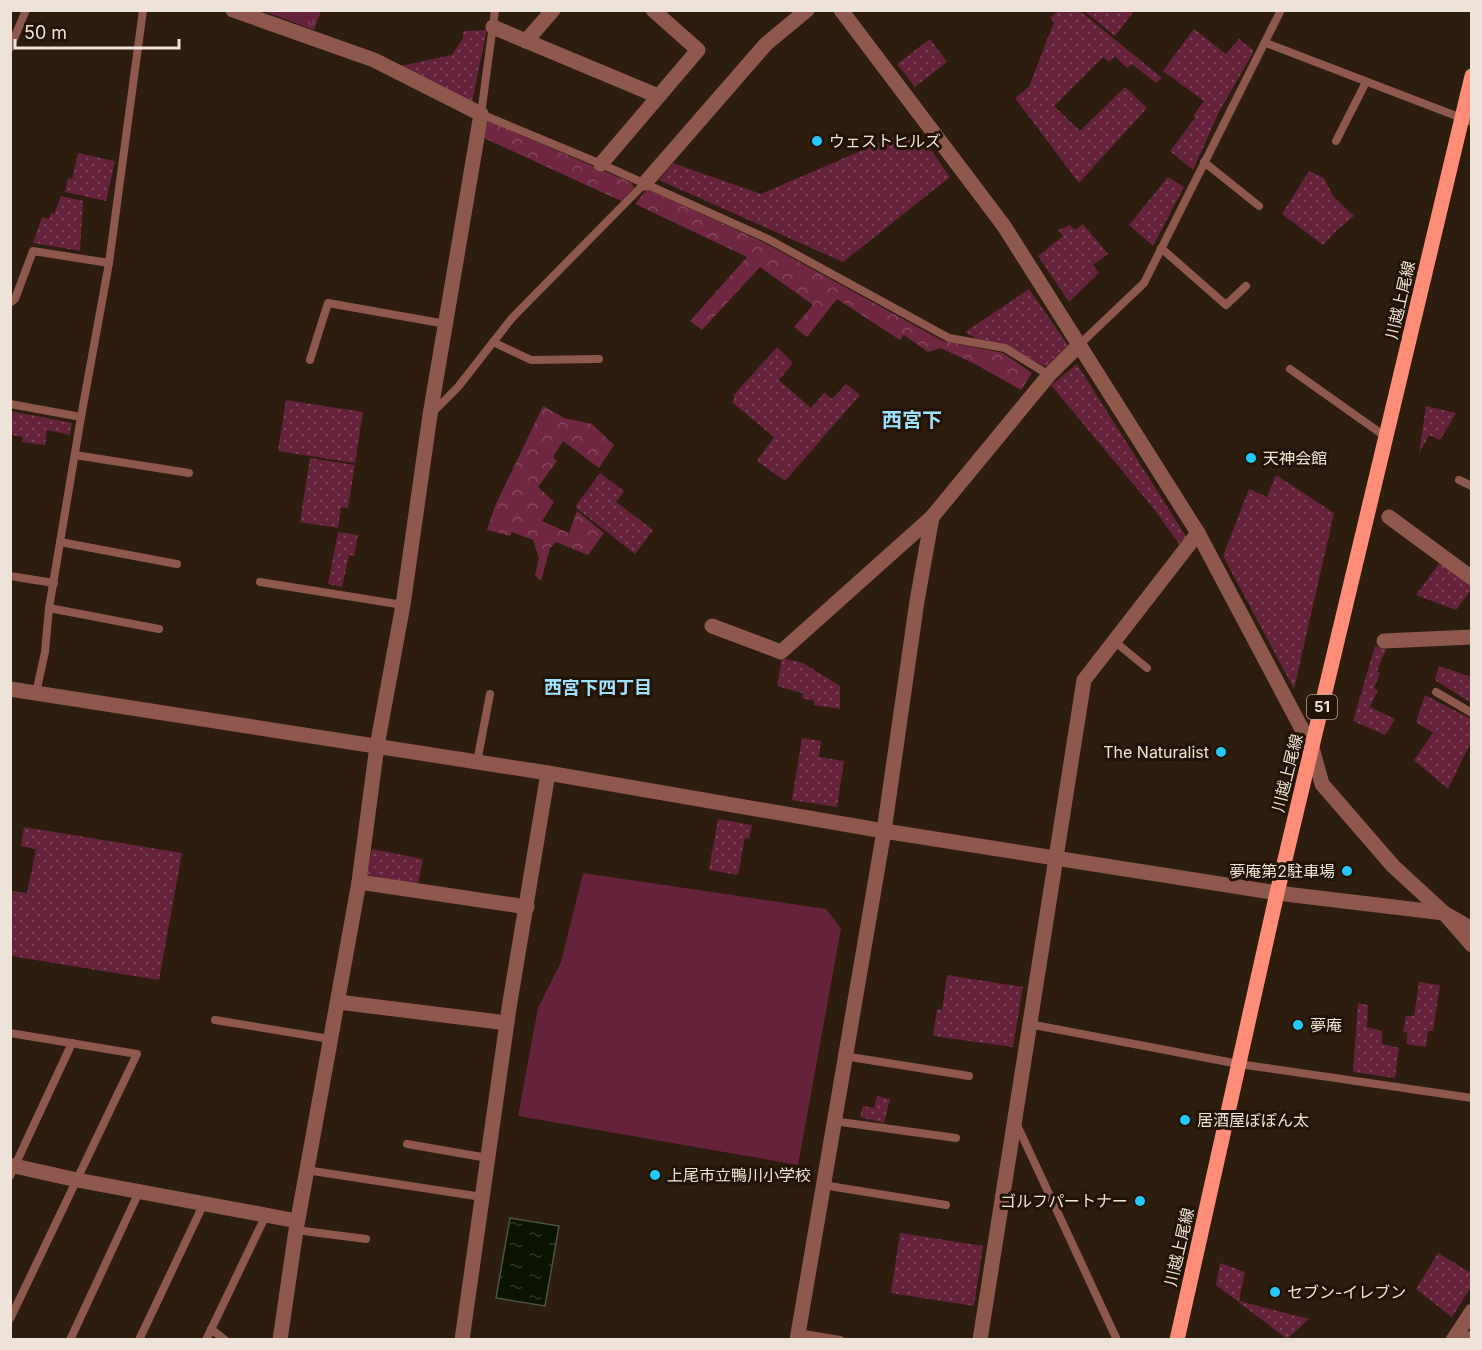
<svg xmlns="http://www.w3.org/2000/svg" width="1482" height="1350" font-family="Inter,'Noto Sans JP',sans-serif">
<defs>
<pattern id="grass-dots" width="8" height="8" patternUnits="userSpaceOnUse" patternTransform="scale(1.5)"><rect width="8" height="8" fill="#65233b"/><path d="M2 2h.1M6 6h.1" fill="none" stroke="#7b4357" stroke-width="1.8" stroke-linecap="round"/></pattern>
<pattern id="forest-crowns" width="20" height="18" patternUnits="userSpaceOnUse" patternTransform="scale(1.5)"><rect width="20" height="18" fill="#702842"/><path d="M2 6a3 3 0 1 1 6 0M12 15a3 3 0 1 1 6 0" fill="none" stroke="#85475d"/></pattern>
<pattern id="park-tufts" width="24" height="20" patternUnits="userSpaceOnUse" patternTransform="scale(1.5)"><rect width="24" height="20" fill="#65233b"/><path d="M3 7l-1-3M5 7V3M7 7l1-3M15 17l-1-3M17 17v-4M19 17l1-3" fill="none" stroke="#7b4357"/></pattern>
<pattern id="water-ripples" width="26" height="14" patternUnits="userSpaceOnUse" patternTransform="scale(1.5)"><rect width="26" height="14" fill="#0a1401"/><path d="M2 4q2-2 4 0t4 0M15 11q2-2 4 0t4 0" fill="none" stroke="#2e3625"/></pattern>
</defs>
<rect width="100%" height="100%" fill="#2c1d0e"/>
<g fill="url(#grass-dots)">
<polygon points="1058,11 1080,11 1162,78 1156,83 1132,64 1127,68 1115,56 1109,62 1103,57 1054,106 1080,131 1125,87 1147,108 1079,183 1015,98 1029,87 1054,22 1050,18"/>
<polygon points="1084,11 1134,11 1115,36"/>
<polygon points="1194,29 1226,54 1239,39 1254,51 1219,112 1193,170 1170,151 1195,118 1193,116 1204,101 1163,71"/>
<polygon points="487,30 472,102 400,66 452,55 463,38 463,31"/>
<polygon points="930,39 947,62 915,87 897,64"/>
<polygon points="918,132 950,177 843,262 659,180 673,163 761,194 900,134 904,142"/>
<polygon points="78,153 115,161 106,201 65,192 68,178 72,179"/>
<polygon points="1309,171 1324,178 1333,196 1354,216 1337,230 1323,245 1282,214"/>
<polygon points="1168,177 1184,187 1153,246 1129,225"/>
<polygon points="61,196 83,201 80,251 33,243 42,217 49,219 51,213 54,214"/>
<polygon points="1083,224 1108,254 1093,265 1099,273 1069,302 1038,256 1063,236 1058,230 1070,225 1075,230"/>
<polygon points="1029,289 1068,345 1046,367 1008,346 975,338 965,332"/>
<polygon points="777,347 793,363 779,380 811,408 824,393 832,399 846,384 860,395 785,481 757,461 774,437 732,402 735,398 733,396"/>
<polygon points="1077,364 1187,538 1179,544 1154,509 1051,385"/>
<polygon points="286,400 363,412 355,463 278,451"/>
<polygon points="1426,406 1456,413 1440,440 1429,435 1419,454"/>
<polygon points="11,411 72,423 70,435 47,430 45,445 22,442 23,437 11,435"/>
<polygon points="310,458 355,465 348,508 341,507 338,528 300,522"/>
<polygon points="600,473 624,491 616,502 653,530 635,554 575,507"/>
<polygon points="1276,475 1334,513 1294,689 1223,556 1249,489 1267,497"/>
<polygon points="338,532 358,535 354,556 349,555 342,587 328,584"/>
<polygon points="1440,562 1471,586 1471,590 1456,610 1416,595"/>
<polygon points="1375,646 1386,649 1377,671 1380,673 1374,688 1378,690 1370,707 1395,719 1385,735 1353,721"/>
<polygon points="782,658 803,663 840,686 840,709 814,705 814,700 803,699 802,693 777,686"/>
<polygon points="1439,666 1471,677 1471,703 1435,680"/>
<polygon points="1425,695 1471,719 1471,742 1448,789 1414,760 1433,733 1416,722"/>
<polygon points="802,738 821,741 819,757 844,761 837,807 792,800"/>
<polygon points="718,819 752,825 749,839 745,838 738,875 709,870"/>
<polygon points="24,827 182,853 159,980 11,956 11,891 27,893 36,849 21,846"/>
<polygon points="372,849 423,859 418,885 367,875"/>
<polygon points="947,975 1023,987 1013,1047 933,1036 937,1009 942,1010"/>
<polygon points="1419,982 1440,985 1433,1031 1428,1031 1426,1047 1406,1044 1408,1033 1403,1032 1406,1016 1414,1016"/>
<polygon points="1358,1003 1368,1005 1367,1027 1382,1031 1382,1044 1399,1048 1395,1078 1353,1072"/>
<polygon points="877,1096 890,1099 884,1123 860,1117 863,1106 874,1108"/>
<polygon points="900,1233 983,1246 974,1306 891,1293"/>
<polygon points="1438,1253 1471,1273 1471,1287 1452,1317 1416,1289"/>
<polygon points="1220,1263 1245,1272 1239,1301 1309,1319 1287,1339 1216,1285"/>
</g>
<g fill="url(#forest-crowns)">
<polygon points="488,121 632,183 634,188 621,201 484,138"/>
<polygon points="647,189 765,243 943,341 1003,353 1032,373 1021,390 977,365 941,348 928,352 904,335 900,340 837,299 807,337 794,327 813,305 760,267 702,330 690,321 747,257 635,204"/>
<polygon points="543,406 564,418 592,424 614,445 599,468 563,441 553,457 557,461 538,487 554,502 542,521 569,533 577,511 604,533 588,555 556,542 550,548 541,581 535,575 539,558 533,540 512,532 510,536 487,530 495,506"/>
</g>
<polygon fill="url(#park-tufts)" points="263,11 321,10 321,11 314,30"/>
<polygon fill="#65233b" points="583,873 826,909 841,928 798,1165 518,1116 538,1008 561,962"/>
<polygon fill="url(#water-ripples)" stroke="#4e5242" stroke-width="1.5" points="510,1218 559,1226 545,1306 496,1298"/>
<g fill="none" stroke-linecap="round" stroke-linejoin="round">
<g stroke="#8e584c" stroke-width="8">
<polyline points="495,10 481,114 601,164 768,239 949,338 1005,348 1049,375"/>
<polyline points="1266,43 1472,122"/>
<polyline points="10,48 26,10"/>
<polyline points="1336,141 1366,82"/>
<polyline points="1204,162 1259,206"/>
<polyline points="1161,248 1226,305 1246,286"/>
<polyline points="10,303 15,299 33,251 109,263"/>
<polyline points="493,342 531,360 599,359"/>
<polyline points="1078,346 1144,283 1281,10"/>
<polyline points="310,360 328,303 446,324"/>
<polyline points="1290,369 1386,437"/>
<polyline points="10,404 81,417"/>
<polyline points="432,413 458,387 512,318 645,183"/>
<polyline points="75,455 189,473"/>
<polyline points="1459,480 1472,486"/>
<polyline points="60,542 177,564"/>
<polyline points="10,576 54,583"/>
<polyline points="260,582 403,605"/>
<polyline points="49,608 159,629"/>
<polyline points="1114,641 1147,668"/>
<polyline points="1436,692 1472,713"/>
<polyline points="36,693 45,652 49,608 81,417 109,263 143,10"/>
<polyline points="477,762 490,694"/>
<polyline points="215,1020 330,1039"/>
<polyline points="1029,1024 1239,1064 1472,1098"/>
<polyline points="10,1033 137,1054 10,1319"/>
<polyline points="844,1056 969,1076"/>
<polyline points="833,1121 956,1138"/>
<polyline points="1017,1125 1117,1340"/>
<polyline points="407,1144 488,1158"/>
<polyline points="306,1170 482,1197"/>
<polyline points="10,1176 72,1043"/>
<polyline points="823,1185 946,1205"/>
<polyline points="296,1230 366,1239"/>
<polyline points="211,1329 225,1340"/>
<polyline points="798,1333 840,1340"/>
<polyline points="70,1340 139,1192"/>
<polyline points="139,1340 204,1203"/>
<polyline points="206,1340 266,1215"/>
</g>
<g stroke="#8e584c" stroke-width="15">
<polyline points="233,10 374,60 481,114 430,415 403,605 377,746 359,882 296,1230 280,1340"/>
<polyline points="493,27 658,96"/>
<polyline points="526,41 553,10"/>
<polyline points="601,164 698,50 653,10"/>
<polyline points="645,183 766,44 807,10"/>
<polyline points="1389,517 1472,578"/>
<polyline points="712,626 781,652 932,517"/>
<polyline points="1384,641 1472,637"/>
<polyline points="10,689 548,773 884,831 1277,893 1444,913 1472,929"/>
<polyline points="359,882 527,907"/>
<polyline points="338,1002 507,1023"/>
<polyline points="10,1165 77,1180 297,1221"/>
<polyline points="462,1340 509,1008 548,773"/>
<polyline points="797,1340 884,831 917,601 932,517 1049,375 1078,346"/>
<polyline points="980,1340 1084,680 1198,533"/>
</g>
<g stroke="#8e584c" stroke-width="15">
<polyline points="841,10 1004,226 1198,533 1312,748 1322,784 1393,866 1444,913 1472,945"/>
<polyline points="1453,1340 1472,1311"/>
<polyline points="1468,1340 1472,1338"/>
</g>
<polyline stroke="#fd8d76" stroke-width="15" points="1177,1340 1277,893 1472,76"/>
</g>
<g fill="#22c9fe" stroke="#221305" stroke-width="2">
<circle cx="817" cy="141" r="6"/>
<circle cx="1251" cy="458" r="6"/>
<circle cx="1221" cy="752" r="6"/>
<circle cx="1347" cy="871" r="6"/>
<circle cx="1298" cy="1025" r="6"/>
<circle cx="1185" cy="1120" r="6"/>
<circle cx="655" cy="1175" r="6"/>
<circle cx="1140" cy="1201" r="6"/>
<circle cx="1275" cy="1292" r="6"/>
</g>
<g text-anchor="middle" stroke-width="6" stroke-linejoin="round" paint-order="stroke">
<rect fill="#221305" stroke="#b0a599" stroke-width="1.5" x="1307" y="695" width="30" height="24" rx="4.5"/>
<g font-size="15" font-weight="bold" fill="#ede3d9">
<text x="1322" y="712">51</text>
</g>
<g font-size="16" fill="#ede3d9" stroke="#221305" text-anchor="start">
<text x="829" y="147">ウェストヒルズ</text>
<text x="1263" y="464">天神会館</text>
<text x="1209" y="758" text-anchor="end">The Naturalist</text>
<text x="1335" y="877" text-anchor="end">夢庵第2駐車場</text>
<text x="1310" y="1031">夢庵</text>
<text x="1197" y="1126">居酒屋ぽぽん太</text>
<text x="667" y="1181">上尾市立鴨川小学校</text>
<text x="1128" y="1207" text-anchor="end">ゴルフパートナー</text>
<text x="1287" y="1298">セブン-イレブン</text>
</g>
<g font-size="16" fill="#ede3d9" stroke="#221305">
<text transform="translate(1400 300) rotate(-77)" y="6">川越上尾線</text>
<text transform="translate(1287 773) rotate(-76)" y="6">川越上尾線</text>
<text transform="translate(1179 1247) rotate(-77)" y="6">川越上尾線</text>
</g>
<g font-size="18" font-weight="bold" fill="#9ce1fe" stroke="#221305">
<text x="598" y="694">西宮下四丁目</text>
</g>
<g font-size="20" font-weight="bold" fill="#9ce1fe" stroke="#221305">
<text x="912" y="427">西宮下</text>
</g>
</g>
<rect width="1482" height="1350" fill="none" stroke="#ede3d9" stroke-width="24"/>
<path d="M15 39v9h164v-9" fill="none" stroke="#ede3d9" stroke-width="3"/>
<text x="24" y="39" font-size="18" fill="#ede3d9" stroke="#221305" stroke-width="4.5" paint-order="stroke">50 m</text>
</svg>
